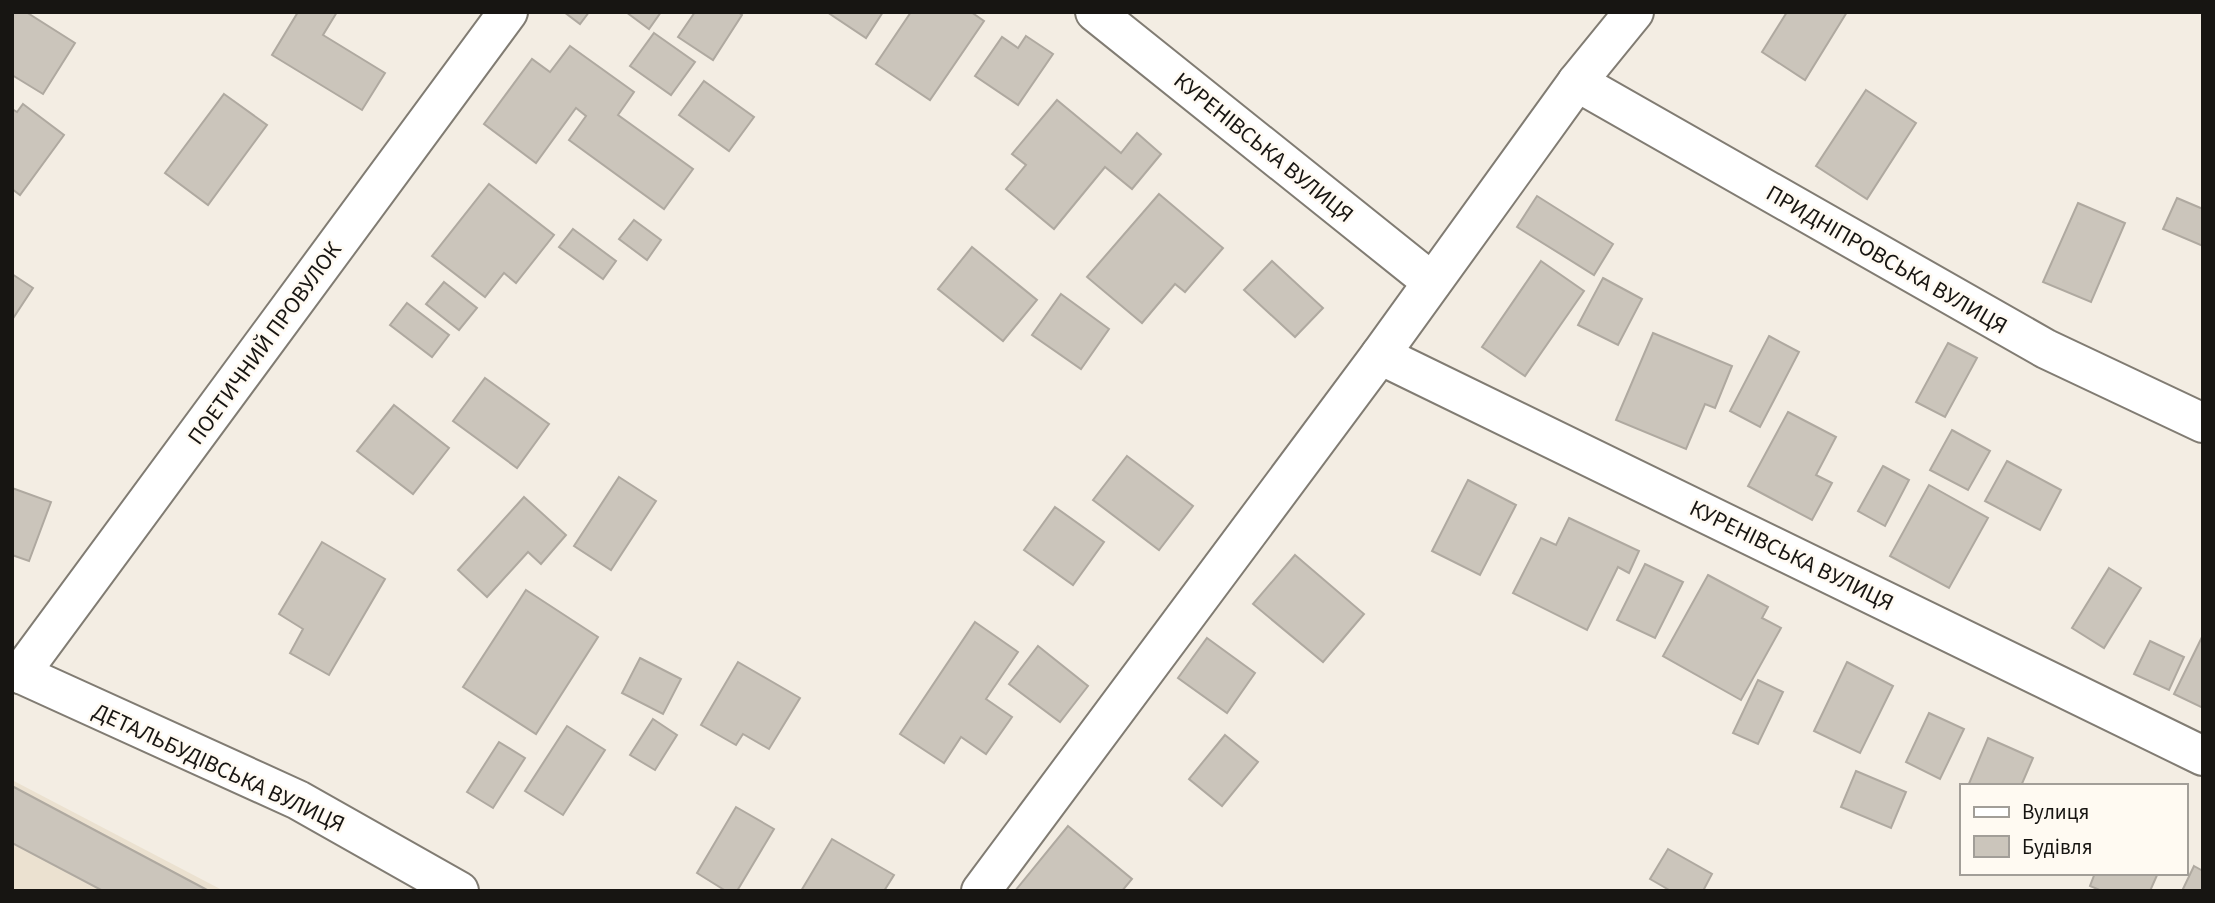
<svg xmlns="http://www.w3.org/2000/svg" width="2215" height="903" font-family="'Source Sans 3',sans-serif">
<rect width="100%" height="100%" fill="#f3ede3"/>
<polygon fill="#ebe1d0" points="12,780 224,891 12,891"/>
<g fill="#cbc5bb" stroke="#afa9a0" stroke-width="2">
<polygon points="12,12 26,12 75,43 43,94 12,75"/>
<polygon points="298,12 337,12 323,35 385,73 362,110 272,55"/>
<polygon points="564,12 589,12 580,24"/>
<polygon points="626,12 661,12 649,29"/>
<polygon points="695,12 738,12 742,15 713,60 678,37"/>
<polygon points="827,12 883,12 866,38"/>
<polygon points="911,12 971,12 984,21 930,100 876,64"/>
<polygon points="1787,12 1847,12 1805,80 1762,52"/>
<polygon points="654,33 695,62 671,95 630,66"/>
<polygon points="1026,36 1053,54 1018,105 975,76 1002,37 1018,48"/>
<polygon points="570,46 634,92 618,115 693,169 664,209 569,140 586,116 576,108 536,163 484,124 532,59 550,72"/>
<polygon points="704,81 754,117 729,151 679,115"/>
<polygon points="1866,90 1916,123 1867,199 1816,166"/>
<polygon points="224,94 267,125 208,205 165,173"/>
<polygon points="1057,100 1121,153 1137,133 1161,154 1132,189 1105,167 1054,229 1006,189 1026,165 1012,154"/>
<polygon points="23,104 64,135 20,195 12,189 12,109 17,112"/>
<polygon points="489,184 554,235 516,283 504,273 485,297 432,256"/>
<polygon points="1159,194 1223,248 1185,292 1175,284 1142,323 1087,277"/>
<polygon points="1537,196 1613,244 1594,275 1517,227"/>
<polygon points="2177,198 2203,209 2203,246 2163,229"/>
<polygon points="2078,203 2125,223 2091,302 2043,282"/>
<polygon points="634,220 661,240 647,260 619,239"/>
<polygon points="573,229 616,261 603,279 559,247"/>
<polygon points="972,247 1037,300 1003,341 938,289"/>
<polygon points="1272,261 1323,308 1295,337 1244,290"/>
<polygon points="1541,261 1584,291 1525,376 1482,347"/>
<polygon points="12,274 33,288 12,320"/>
<polygon points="1603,278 1642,299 1618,345 1578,325"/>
<polygon points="444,282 477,308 459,330 426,304"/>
<polygon points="1061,294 1109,329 1081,369 1032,335"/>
<polygon points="407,303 449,335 432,357 390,325"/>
<polygon points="1653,333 1732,366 1715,408 1705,404 1686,449 1616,420"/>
<polygon points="1769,336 1799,352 1760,427 1730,411"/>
<polygon points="1948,343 1977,358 1945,417 1916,402"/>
<polygon points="485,378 549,424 517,468 453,421"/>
<polygon points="394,405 449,448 413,494 357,451"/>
<polygon points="1788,412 1836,437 1816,475 1832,483 1812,520 1748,486"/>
<polygon points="1952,430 1990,451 1968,490 1930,470"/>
<polygon points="1127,456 1193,506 1159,550 1093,500"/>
<polygon points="2007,461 2061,490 2040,530 1985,501"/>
<polygon points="1883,466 1909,480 1885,526 1858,511"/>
<polygon points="619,477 656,501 611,570 574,546"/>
<polygon points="1468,480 1516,505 1480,575 1432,551"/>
<polygon points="1929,485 1988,518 1949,588 1890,556"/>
<polygon points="12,488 51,502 29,561 12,555"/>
<polygon points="524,497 566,535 541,564 528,552 487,597 458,570"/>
<polygon points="1055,507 1104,542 1073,585 1024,550"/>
<polygon points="1569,518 1639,551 1629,573 1618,567 1587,630 1513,593 1541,538 1556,545"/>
<polygon points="322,542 385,579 329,675 290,653 303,629 279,614"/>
<polygon points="1295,555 1364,614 1323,662 1253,604"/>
<polygon points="1645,564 1683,582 1655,638 1617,620"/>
<polygon points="2109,568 2141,588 2104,648 2072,628"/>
<polygon points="1708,575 1768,607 1762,618 1781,628 1741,700 1663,656"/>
<polygon points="526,590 598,637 536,734 463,687"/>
<polygon points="975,622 1018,652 986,699 1012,717 986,754 961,737 944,763 900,734"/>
<polygon points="2203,635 2203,708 2174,694"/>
<polygon points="1207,638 1255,673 1227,713 1178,678"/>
<polygon points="2150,641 2184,657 2169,690 2134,674"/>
<polygon points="1038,646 1088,686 1060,722 1009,684"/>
<polygon points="640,658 681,679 663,714 622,693"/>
<polygon points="738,662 800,698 769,749 743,734 736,745 701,725"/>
<polygon points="1847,662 1893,686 1860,753 1814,731"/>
<polygon points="1758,680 1783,692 1758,744 1733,733"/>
<polygon points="1929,713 1964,729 1940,779 1906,762"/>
<polygon points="653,719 677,735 655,770 630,755"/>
<polygon points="567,726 605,750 563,815 525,791"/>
<polygon points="1225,735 1258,762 1222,806 1189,779"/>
<polygon points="1988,738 2033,758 2021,786 1968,786"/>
<polygon points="499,742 525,758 493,808 467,792"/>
<polygon points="1856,771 1906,792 1891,828 1841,807"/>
<polygon points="12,786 209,891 103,891 12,843"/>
<polygon points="736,807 774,829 737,891 726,891 697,873"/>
<polygon points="1068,826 1132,879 1122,891 1015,891"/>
<polygon points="832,839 894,875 884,891 801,891"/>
<polygon points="1668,849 1712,874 1703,891 1671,891 1650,879"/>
<polygon points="2194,866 2203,871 2203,891 2182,891"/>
<polygon points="2095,873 2158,873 2150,891 2102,891 2090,886"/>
</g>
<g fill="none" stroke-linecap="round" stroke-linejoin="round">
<g stroke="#817c73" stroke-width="42">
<g id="street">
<polyline points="1095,12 1432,282"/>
<polyline points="1577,82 2046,349 2203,423"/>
<polyline points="1380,355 2203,756"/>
<polyline points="12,670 298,800 459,891"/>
<polyline points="20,674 508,12"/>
<polyline points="981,891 1380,355 1577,82 1634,12"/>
</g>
</g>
<use href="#street" stroke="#fff" stroke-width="38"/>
</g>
<g text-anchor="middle" stroke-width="5" stroke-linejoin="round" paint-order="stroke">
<g font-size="23" fill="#171512" stroke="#fffaf2">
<text transform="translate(1264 147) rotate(39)" y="8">КУРЕНІВСЬКА ВУЛИЦЯ</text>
<text transform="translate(1887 259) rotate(30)" y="8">ПРИДНІПРОВСЬКА ВУЛИЦЯ</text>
<text transform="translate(264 343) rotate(-54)" y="8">ПОЕТИЧНИЙ ПРОВУЛОК</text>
<text transform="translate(1792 555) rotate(26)" y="8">КУРЕНІВСЬКА ВУЛИЦЯ</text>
<text transform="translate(219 767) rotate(25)" y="8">ДЕТАЛЬБУДІВСЬКА ВУЛИЦЯ</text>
</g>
</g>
<rect width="2215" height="903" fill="none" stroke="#171512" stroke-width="28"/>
<rect x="1960" y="784" width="228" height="91" fill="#fffaf2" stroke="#a29e98" stroke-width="2"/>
<rect x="1974" y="807" width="35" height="10" fill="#ffffff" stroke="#a29e98" stroke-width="2"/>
<text x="2022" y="819" font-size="21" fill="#171512">Вулиця</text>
<rect x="1974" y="836" width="35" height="21" fill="#cbc5bb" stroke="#a29e98" stroke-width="2"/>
<text x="2022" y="854" font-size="21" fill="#171512">Будівля</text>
</svg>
